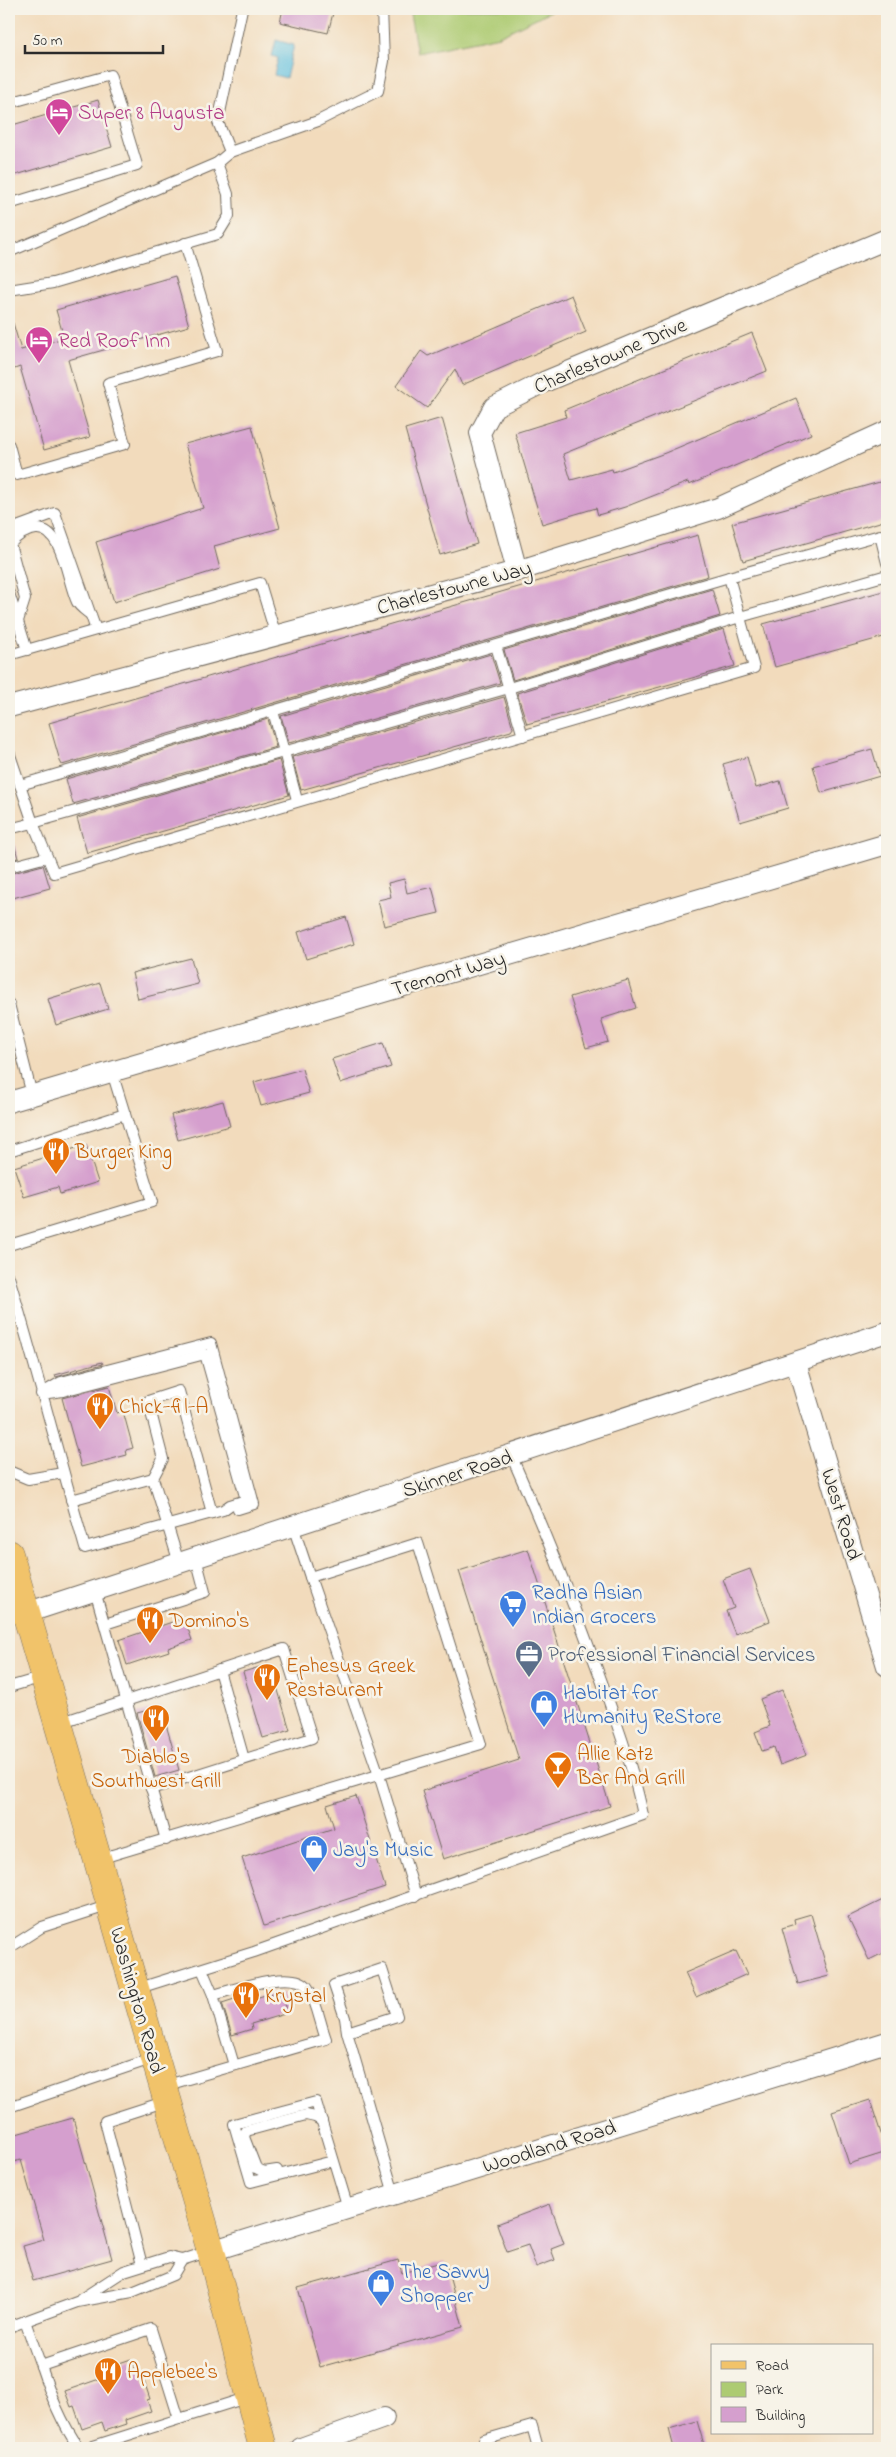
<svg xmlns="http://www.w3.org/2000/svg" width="896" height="2457" font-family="'Indie Flower',sans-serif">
<rect width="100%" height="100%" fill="#f7f3e8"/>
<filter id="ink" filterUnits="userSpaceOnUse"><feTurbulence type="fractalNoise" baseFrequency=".02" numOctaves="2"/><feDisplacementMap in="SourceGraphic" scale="10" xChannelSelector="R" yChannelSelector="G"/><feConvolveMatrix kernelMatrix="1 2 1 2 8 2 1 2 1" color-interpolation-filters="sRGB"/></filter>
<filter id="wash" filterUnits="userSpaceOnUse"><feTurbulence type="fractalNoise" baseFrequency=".0096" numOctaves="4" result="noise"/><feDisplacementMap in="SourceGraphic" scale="20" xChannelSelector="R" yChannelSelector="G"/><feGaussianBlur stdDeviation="1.12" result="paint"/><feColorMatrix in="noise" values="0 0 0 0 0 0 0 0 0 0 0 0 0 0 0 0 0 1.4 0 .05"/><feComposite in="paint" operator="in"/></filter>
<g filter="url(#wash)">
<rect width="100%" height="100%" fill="#f2dbbc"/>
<polygon fill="#adcb72" stroke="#6c7b4e" points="409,9 555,9 499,36 417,53"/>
<polygon fill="#62c1e0" stroke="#467686" points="276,40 294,45 286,78 274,75 278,58 272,56"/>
<g id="blocks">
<g fill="#d59fce">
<polygon points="283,9 334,9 328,33 280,22"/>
<polygon points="98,100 112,147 9,177 9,126"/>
<polygon points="175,276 189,326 68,360 90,437 44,450 20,367 9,371 9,324 13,323 21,350 64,338 56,310"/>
<polygon points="571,295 586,332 462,385 455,369 427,408 396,386 421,351 428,356"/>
<polygon points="752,333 767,371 563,454 571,480 612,469 613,472 665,453 796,398 811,434 689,485 688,482 625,507 598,515 596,508 542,524 515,433 566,417 564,410"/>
<polygon points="442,418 477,544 440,555 405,429"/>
<polygon points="252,426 280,528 214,546 220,569 114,602 96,542 203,508 185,444"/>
<polygon points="887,480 887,520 743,561 732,523"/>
<polygon points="698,535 708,576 62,765 60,761 49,723"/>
<polygon points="712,589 720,616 513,680 504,650"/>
<polygon points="887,590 887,636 775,667 763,624"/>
<polygon points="724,629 735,666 527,724 517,693"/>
<polygon points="491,654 500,683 289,743 281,716"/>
<polygon points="504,697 513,728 511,731 301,790 292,757"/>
<polygon points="268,719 276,747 73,804 66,779"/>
<polygon points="872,749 880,776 821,793 813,766"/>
<polygon points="747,757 756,788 780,781 788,808 740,822 723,764"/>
<polygon points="279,760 289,795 87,853 77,818"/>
<polygon points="13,840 18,858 9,860 9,841"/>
<polygon points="43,865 50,888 9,899 9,874"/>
<polygon points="404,879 407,893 432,887 439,913 384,926 378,900 391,897 388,883"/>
<polygon points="346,917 354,944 306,959 298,932"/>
<polygon points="191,958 198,984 138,999 132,973"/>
<polygon points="628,980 636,1008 601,1019 608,1042 586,1048 570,997"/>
<polygon points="100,983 108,1009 56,1025 48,999"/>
<polygon points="383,1043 391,1067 340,1083 332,1059"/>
<polygon points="302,1069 309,1093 261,1106 254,1082"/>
<polygon points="223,1101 230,1126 178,1140 171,1115"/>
<polygon points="86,1145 98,1182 60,1194 58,1187 24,1197 14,1167"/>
<polygon points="102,1362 103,1364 56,1377 55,1375"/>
<polygon points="109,1386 117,1413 123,1411 133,1448 126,1450 127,1455 81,1467 62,1398"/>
<polygon points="528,1549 610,1806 443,1859 422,1791 519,1760 459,1571"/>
<polygon points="750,1569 770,1621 735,1634 726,1611 734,1608 723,1579"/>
<polygon points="184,1618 192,1640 168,1648 169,1651 127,1665 119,1640"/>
<polygon points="270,1664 290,1730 263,1738 243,1672"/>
<polygon points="782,1690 807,1755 780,1765 774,1747 762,1751 755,1732 770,1726 760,1699"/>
<polygon points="161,1707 179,1770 155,1777 137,1713"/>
<polygon points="356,1796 385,1887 264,1926 242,1858 334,1828 327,1805"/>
<polygon points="887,1898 887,1951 869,1960 848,1917"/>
<polygon points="811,1914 829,1976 798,1984 782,1928 795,1924 794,1919"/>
<polygon points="736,1951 747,1974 696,1997 685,1973"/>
<polygon points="272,1993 273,1997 282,1994 288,2013 251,2024 252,2029 232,2035 222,2003 250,1994 252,1999"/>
<polygon points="870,2100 887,2152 849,2164 832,2112"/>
<polygon points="73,2118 112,2259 33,2281 23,2246 44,2240 21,2160 9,2163 9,2136"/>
<polygon points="550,2204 564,2244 551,2249 555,2260 536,2267 528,2245 507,2252 497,2224"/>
<polygon points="398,2260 402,2273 445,2261 463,2327 320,2367 298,2288"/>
<polygon points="131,2359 134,2368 139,2366 150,2399 147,2400 151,2411 125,2420 126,2424 105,2431 102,2422 82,2429 74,2406 71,2407 65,2391 105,2377 102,2369"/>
<polygon points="697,2421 705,2448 674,2448 669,2429"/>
</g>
</g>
</g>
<g filter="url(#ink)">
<use href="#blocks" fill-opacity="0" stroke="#71695e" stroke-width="1"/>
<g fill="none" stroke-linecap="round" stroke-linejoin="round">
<g stroke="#71695e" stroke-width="12">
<g id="lane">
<polyline points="9,103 110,75 137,165 9,204"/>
<polyline points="230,152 218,122 242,9"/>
<polyline points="9,252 217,163 230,152 318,121 378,91 384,61 382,9"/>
<polyline points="9,290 53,283 218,234 229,216 228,194 217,163"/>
<polyline points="9,445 17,475 125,444 108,383 217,351 185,243"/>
<polyline points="9,530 55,513 96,630"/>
<polyline points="729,577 740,617 887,575"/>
<polyline points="9,593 27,650"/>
<polygon points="740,617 754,668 54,873 33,823 509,688"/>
<path d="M 18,621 L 25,599 L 10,544 C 17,536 25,530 36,529 C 63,527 67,582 77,602 C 79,607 86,611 91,615"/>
<polyline points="496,646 523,736"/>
<polyline points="9,655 260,583 276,636"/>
<polyline points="273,711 297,800"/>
<polyline points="9,752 33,823 9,829"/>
<polyline points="20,785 729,577 880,535 887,563"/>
<polyline points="9,867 47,857"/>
<polyline points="9,1004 32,1095"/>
<polyline points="9,1151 125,1114"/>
<polyline points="9,1245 152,1202 112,1072"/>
<path d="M 9,1277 C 36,1367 59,1458 85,1548 L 223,1510 L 230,1505 L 246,1500 L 205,1354 L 63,1391 L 41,1394"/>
<polyline points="44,1392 61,1382 211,1343 254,1504 238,1509"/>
<polyline points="9,1471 28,1479 63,1473"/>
<polyline points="71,1500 153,1478"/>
<polyline points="179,1563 153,1478 163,1459 148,1401 179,1391 212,1513"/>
<polyline points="310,1577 379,1775 416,1896"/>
<polyline points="95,1591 166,1840"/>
<polyline points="105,1624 205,1592 196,1558"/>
<polyline points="219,1670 244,1759"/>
<polyline points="9,1687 43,1677"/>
<polyline points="59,1723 284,1649 312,1738 151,1789"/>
<polyline points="99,1859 481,1744 418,1543 310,1577 293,1526"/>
<polyline points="9,1948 42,1927 110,1905"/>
<path d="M 136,1989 L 254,1952 L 643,1815 C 633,1767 616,1721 599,1674 C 572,1600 543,1527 511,1455"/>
<polyline points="213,1995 234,2065"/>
<polyline points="347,2032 397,2016 382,1969 334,1985 345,2018 347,2032 394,2194"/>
<path d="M 164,2086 L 326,2039 C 320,2023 317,2002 308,1988 C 295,1967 233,1990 213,1995 L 202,1969"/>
<polyline points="9,2107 154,2058"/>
<polyline points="333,2161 251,2182 234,2124 316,2102 348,2208"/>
<polyline points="277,2170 264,2172 256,2168 244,2137 246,2131 306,2115 315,2117 322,2121"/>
<polyline points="142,2265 105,2121 167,2101"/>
<polyline points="81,2299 124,2271 169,2257 182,2260 210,2251"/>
<polyline points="25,2321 41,2366"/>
<polyline points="9,2327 77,2302 132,2292 173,2275 182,2260"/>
<path d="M 79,2448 C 61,2422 51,2396 41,2366 L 151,2329 L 179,2419"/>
<polyline points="87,2448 249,2397"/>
<polyline points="486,2448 484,2440 532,2426 538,2448"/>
</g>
</g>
<g stroke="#71695e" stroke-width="22">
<g id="street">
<polyline points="517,571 480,433 494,407 544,382 887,239"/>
<polyline points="9,707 517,571 718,508 887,431"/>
<polyline points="9,1102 887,844"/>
<polyline points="796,1363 887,1666"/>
<polyline points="26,1613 887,1332"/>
<polyline points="211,2251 887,2042"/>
<polyline points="301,2448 384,2418"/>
</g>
</g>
<g stroke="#71695e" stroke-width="29">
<polyline id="primary" points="9,1554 211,2251 263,2448"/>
</g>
<use href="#lane" stroke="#fff" stroke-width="10"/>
<use href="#street" stroke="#fff" stroke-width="20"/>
<use href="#primary" stroke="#f1c36a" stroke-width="28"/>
</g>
</g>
<defs>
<g id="hotel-pin" transform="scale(1.4375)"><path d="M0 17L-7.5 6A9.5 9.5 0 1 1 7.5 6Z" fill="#d1479c" stroke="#f7f3e8"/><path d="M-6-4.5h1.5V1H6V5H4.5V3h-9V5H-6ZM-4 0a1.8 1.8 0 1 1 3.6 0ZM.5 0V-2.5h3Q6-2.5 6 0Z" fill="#fff"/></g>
<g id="restaurant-pin" transform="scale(1.4375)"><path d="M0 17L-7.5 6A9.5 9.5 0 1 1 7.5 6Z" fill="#e8710a" stroke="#f7f3e8"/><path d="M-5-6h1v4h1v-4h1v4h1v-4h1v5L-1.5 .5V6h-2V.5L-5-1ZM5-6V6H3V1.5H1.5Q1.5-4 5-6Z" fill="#fff"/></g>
<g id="supermarket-pin" transform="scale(1.4375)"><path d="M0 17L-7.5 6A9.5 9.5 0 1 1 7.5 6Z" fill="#3f7fe0" stroke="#f7f3e8"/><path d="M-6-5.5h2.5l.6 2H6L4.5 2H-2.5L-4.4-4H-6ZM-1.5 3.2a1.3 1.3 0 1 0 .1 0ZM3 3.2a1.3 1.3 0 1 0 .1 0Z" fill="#fff"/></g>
<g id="office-pin" transform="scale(1.4375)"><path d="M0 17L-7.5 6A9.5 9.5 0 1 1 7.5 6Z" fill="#5c6f8a" stroke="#f7f3e8"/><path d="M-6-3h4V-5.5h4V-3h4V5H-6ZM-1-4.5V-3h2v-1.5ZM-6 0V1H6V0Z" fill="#fff"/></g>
<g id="shop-pin" transform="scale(1.4375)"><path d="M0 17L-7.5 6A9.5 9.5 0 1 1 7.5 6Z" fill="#3f7fe0" stroke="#f7f3e8"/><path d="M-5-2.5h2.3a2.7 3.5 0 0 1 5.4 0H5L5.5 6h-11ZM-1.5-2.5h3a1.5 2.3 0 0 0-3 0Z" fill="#fff"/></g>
<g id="bar-pin" transform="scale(1.4375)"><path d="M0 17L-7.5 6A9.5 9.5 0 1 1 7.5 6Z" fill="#e8710a" stroke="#f7f3e8"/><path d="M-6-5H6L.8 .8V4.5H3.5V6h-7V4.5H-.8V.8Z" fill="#fff"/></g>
</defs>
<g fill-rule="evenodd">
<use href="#hotel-pin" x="59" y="112"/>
<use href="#hotel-pin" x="39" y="340"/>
<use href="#restaurant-pin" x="56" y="1151"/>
<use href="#restaurant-pin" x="100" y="1406"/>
<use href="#supermarket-pin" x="513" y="1604"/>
<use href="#restaurant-pin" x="150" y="1620"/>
<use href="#office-pin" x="529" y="1654"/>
<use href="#restaurant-pin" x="267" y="1677"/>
<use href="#shop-pin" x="544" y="1704"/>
<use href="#restaurant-pin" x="156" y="1718"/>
<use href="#bar-pin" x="558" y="1765"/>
<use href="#shop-pin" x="314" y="1849"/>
<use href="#restaurant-pin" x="246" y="1995"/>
<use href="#shop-pin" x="381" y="2283"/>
<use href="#restaurant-pin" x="108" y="2371"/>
</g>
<g text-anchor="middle" stroke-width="5" stroke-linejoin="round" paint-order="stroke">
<g font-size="21" fill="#b23c85" stroke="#f7f3e8" text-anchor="start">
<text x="78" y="119">Super 8 Augusta</text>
<text x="58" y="347">Red Roof Inn</text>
</g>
<g font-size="21" fill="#2b2b2b" stroke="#f7f3e8">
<text transform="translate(610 355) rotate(-23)" y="7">Charlestowne Drive</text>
<text transform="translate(454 587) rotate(-15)" y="7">Charlestowne Way</text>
<text transform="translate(448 973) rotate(-16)" y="7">Tremont Way</text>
<text transform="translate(457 1473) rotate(-18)" y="7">Skinner Road</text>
<text transform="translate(842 1514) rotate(73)" y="7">West Road</text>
<text transform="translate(138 2000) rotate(74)" y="7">Washington Road</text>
<text transform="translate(549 2146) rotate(-17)" y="7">Woodland Road</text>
</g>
<g font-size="21" fill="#c56008" stroke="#f7f3e8" text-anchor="start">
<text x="75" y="1158">Burger King</text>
<text x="119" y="1413">Chick-fil-A</text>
<text x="169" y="1627">Domino's</text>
<text x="286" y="1672">Ephesus Greek<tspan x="286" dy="24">Restaurant</tspan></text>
<text x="577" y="1760">Allie Katz<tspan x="577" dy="24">Bar And Grill</tspan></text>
<text x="156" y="1763" text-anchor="middle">Diablo's<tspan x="156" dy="24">Southwest Grill</tspan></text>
<text x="265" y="2002">Krystal</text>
<text x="127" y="2378">Applebee's</text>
</g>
<g font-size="21" fill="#366cbe" stroke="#f7f3e8" text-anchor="start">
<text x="532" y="1599">Radha Asian<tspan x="532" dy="24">Indian Grocers</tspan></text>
<text x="563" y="1699">Habitat for<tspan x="563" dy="24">Humanity ReStore</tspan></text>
<text x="333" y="1856">Jay's Music</text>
<text x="400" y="2278">The Savvy<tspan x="400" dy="24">Shopper</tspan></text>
</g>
<g font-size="21" fill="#4e5e75" stroke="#f7f3e8" text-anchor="start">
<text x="548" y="1661">Professional Financial Services</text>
</g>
</g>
<rect width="896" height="2457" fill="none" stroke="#f7f3e8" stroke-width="30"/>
<rect x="711" y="2344" width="162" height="90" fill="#f7f3e8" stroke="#a5a39c"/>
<rect x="721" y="2361" width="25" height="8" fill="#f1c36a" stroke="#a5a39c"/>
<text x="756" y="2370" font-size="15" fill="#2b2b2b">Road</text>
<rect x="721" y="2382" width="25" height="15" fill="#adcb72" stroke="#a5a39c"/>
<text x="756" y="2394" font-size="15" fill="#2b2b2b">Park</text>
<rect x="721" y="2407" width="25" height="15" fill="#d59fce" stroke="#a5a39c"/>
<text x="756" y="2420" font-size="15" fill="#2b2b2b">Building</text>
<path d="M25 45v8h138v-8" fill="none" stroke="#2b2b2b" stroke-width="2.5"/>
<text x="32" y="45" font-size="15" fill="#2b2b2b" stroke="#f7f3e8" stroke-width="4" paint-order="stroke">50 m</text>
</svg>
